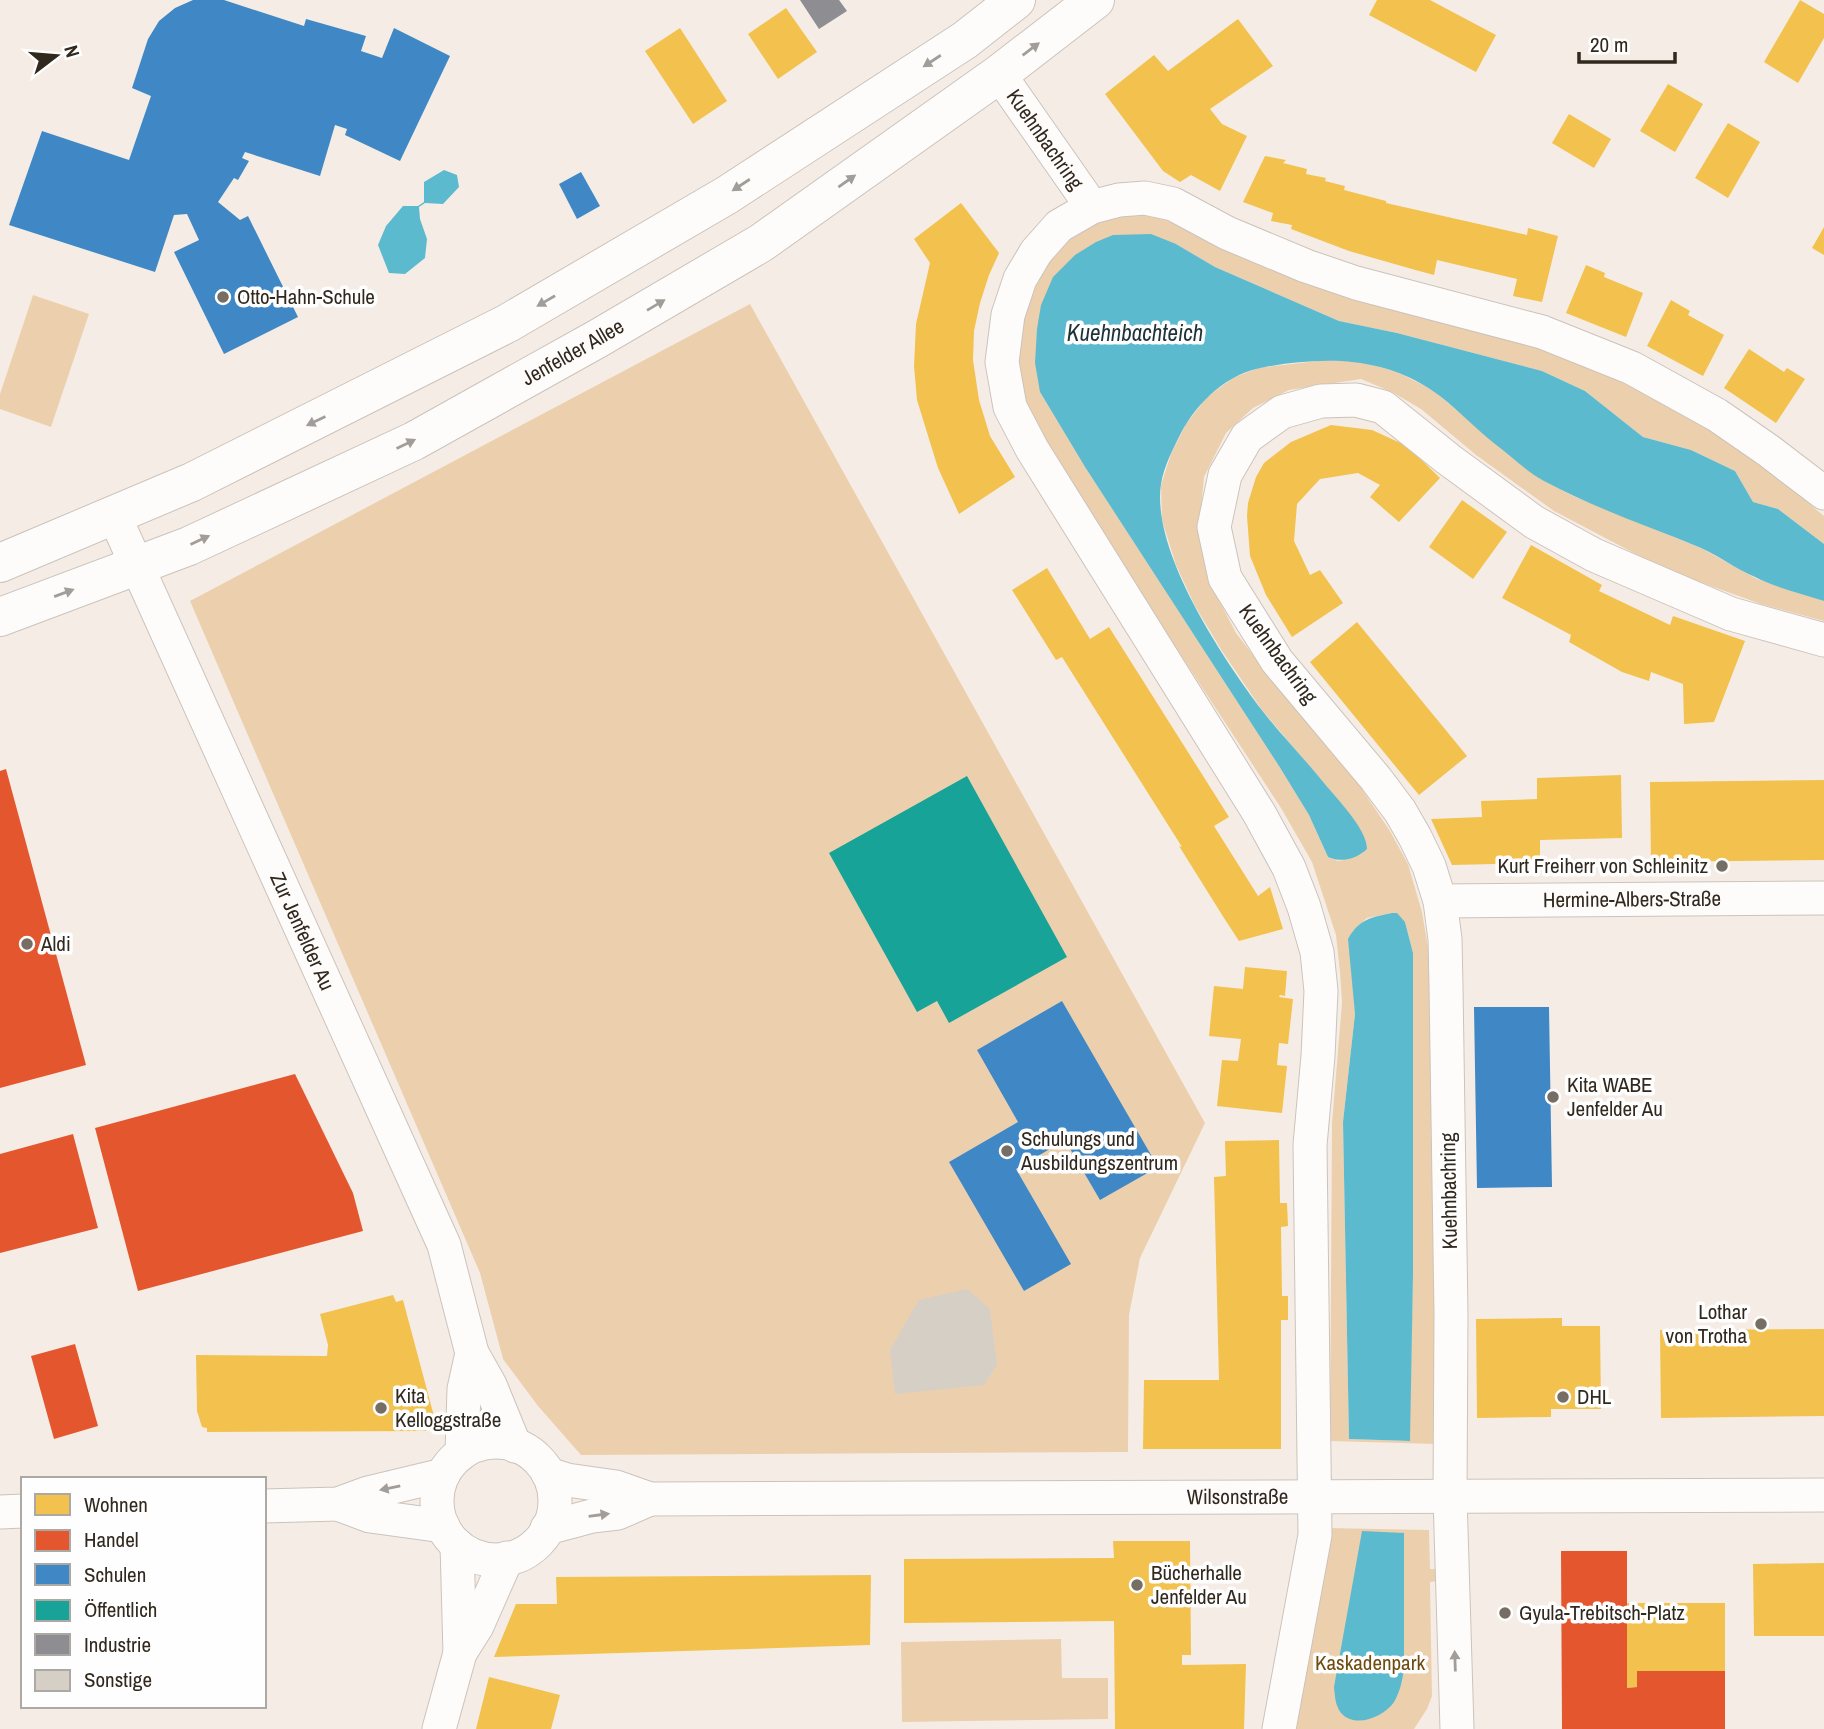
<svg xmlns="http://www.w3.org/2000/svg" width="1824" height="1729" font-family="'Archivo Narrow',sans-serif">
<rect width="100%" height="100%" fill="#f5ede5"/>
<g fill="#ecd0ad" fill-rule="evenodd">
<path d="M 1155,214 L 1576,361 L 1657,399 L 1716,433 L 1767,469 L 1824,516 L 1824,544 L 1778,509 L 1753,502 L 1735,471 L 1691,450 L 1643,437 L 1585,391 L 1542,371 L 1397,333 L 1339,321 L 1215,267 L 1176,244 L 1040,392 L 1085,467 L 1279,766 L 1309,815 L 1328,857 L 1338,861 L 1348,859 L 1347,811 L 1262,710 L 1222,651 L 1195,606 L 1176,565 L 1162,520 L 1161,485 L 1171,454 L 1186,424 L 1207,397 L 1233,378 L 1258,368 L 1326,360 L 1363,362 L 1397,372 L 1431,389 L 1539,478 L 1573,496 L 1703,549 L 1757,579 L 1824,601 L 1824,621 L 1761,604 L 1666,570 L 1554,511 L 1476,455 L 1421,409 L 1392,392 L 1361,379 L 1289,390 L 1253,408 L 1226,433 L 1204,477 L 1199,530 L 1203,556 L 1212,587 L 1236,633 L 1289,702 L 1353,776 L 1390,831 L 1408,864 L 1422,912 L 1429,953 L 1436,1444 L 1330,1441 L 1332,1123 L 1342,1003 L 1340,972 L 1336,935 L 1312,862 L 1281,808 L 1048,452 L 1021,391 L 1015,353 L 1031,286 L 1063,241 L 1104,215 ZM 1392,913 L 1405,922 L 1413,953 L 1413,1276 L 1409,1441 L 1349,1439 L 1343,1122 L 1355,1014 L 1352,932 L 1367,918 Z"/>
<polygon points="33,295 89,314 51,427 0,409 0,394"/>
<polygon points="750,304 1205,1123 1140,1258 1129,1315 1128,1452 581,1455 538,1406 503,1359 480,1273 190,601"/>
<polygon points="1327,1528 1429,1530 1430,1569 1437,1569 1438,1581 1430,1582 1432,1696 1427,1709 1414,1729 1296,1729"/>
<polygon points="1061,1639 1062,1678 1108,1678 1108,1719 902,1722 901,1642"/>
</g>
<g fill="#5cbacf">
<polygon points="444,170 457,175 459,187 443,204 425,203 419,207 420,219 427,239 425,258 405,274 389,273 378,245 386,226 403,206 418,206 424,202 424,182"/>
<path d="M 1151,234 L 1176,244 L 1215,267 L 1339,321 L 1397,333 L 1542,371 L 1585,391 L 1643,437 L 1691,450 L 1735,471 L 1753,502 L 1778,509 L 1824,544 L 1824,601 C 1801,593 1776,588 1755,577 C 1736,569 1719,556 1701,548 C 1648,526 1594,508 1544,481 C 1526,471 1511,456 1495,444 C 1473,427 1453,404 1430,389 C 1379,356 1322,357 1265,367 C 1228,373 1198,401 1181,433 C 1173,449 1164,466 1161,484 C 1151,551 1222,657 1261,709 C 1281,735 1304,758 1324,783 C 1337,799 1367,829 1367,849 C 1356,859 1342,863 1328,857 L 1309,815 L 1279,766 L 1085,467 L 1040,392 L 1035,363 L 1037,329 L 1041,305 L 1053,277 L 1075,255 L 1096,242 L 1113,235 Z"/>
<path d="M 1392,913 L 1397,913 L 1405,922 L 1413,953 L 1413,1276 L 1410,1441 L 1349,1439 L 1343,1122 L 1355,1014 L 1348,939 C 1359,919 1372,917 1392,913 Z"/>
<path d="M 1362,1531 L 1404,1533 L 1404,1670 C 1402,1681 1400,1692 1394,1702 C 1384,1717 1355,1729 1341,1713 C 1335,1705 1335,1696 1334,1687 Z"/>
</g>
<g fill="#f2c14e">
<polygon points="1377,0 1430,0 1496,35 1476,72 1369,15"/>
<polygon points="1800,0 1824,14 1824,38 1798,83 1764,62"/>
<polygon points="786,8 817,52 778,79 748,34"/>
<polygon points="1238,19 1273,66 1210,109 1222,124 1247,136 1220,191 1191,175 1180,182 1163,171 1105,94 1154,55 1168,71"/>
<polygon points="680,28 727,101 693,124 645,51"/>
<polygon points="1668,84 1703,104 1675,152 1640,131"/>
<polygon points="1569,114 1611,139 1594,168 1552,143"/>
<polygon points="1728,123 1760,142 1728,198 1695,178"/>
<polygon points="1265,156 1286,160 1283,163 1307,169 1306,174 1326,178 1325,181 1345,186 1344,190 1386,201 1386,203 1527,235 1528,228 1558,236 1542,302 1513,296 1517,279 1437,260 1434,275 1412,269 1349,251 1291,229 1292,225 1271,221 1273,213 1243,202"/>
<polygon points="961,203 999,253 989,275 980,303 974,331 973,360 979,400 990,436 1015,477 959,514 938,468 917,400 914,366 916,324 930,263 914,239"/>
<polygon points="1824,227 1824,255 1812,248"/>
<polygon points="1586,265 1605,273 1604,277 1643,293 1626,337 1566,313"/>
<polygon points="1671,300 1690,311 1688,315 1724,335 1703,376 1647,346"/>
<polygon points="1749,349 1784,372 1787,368 1805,379 1776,423 1724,388"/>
<polygon points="1331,425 1372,430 1407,446 1440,478 1399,522 1370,497 1380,485 1358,473 1320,479 1297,504 1294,541 1310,575 1320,570 1343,603 1292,637 1266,595 1250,556 1247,516 1248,503 1256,477 1264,463 1291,442"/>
<polygon points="1462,500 1507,532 1473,579 1429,547"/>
<polygon points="1531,545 1602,585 1599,591 1670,625 1673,616 1745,641 1714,722 1684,724 1683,684 1651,672 1649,681 1622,672 1569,642 1571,635 1502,598"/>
<polygon points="1047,568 1090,639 1109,627 1229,817 1214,826 1258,896 1270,887 1283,929 1239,941 1224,918 1179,846 1182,847 1062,657 1056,660 1012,590"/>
<polygon points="1357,622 1467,756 1419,795 1310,662"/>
<polygon points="1621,775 1622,838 1540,840 1540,863 1452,865 1431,819 1482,817 1481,801 1537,799 1537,778"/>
<polygon points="1824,780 1824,860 1651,862 1650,782"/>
<polygon points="1245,967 1287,971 1285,996 1280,995 1279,997 1293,999 1288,1044 1279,1043 1277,1065 1287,1066 1282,1113 1217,1106 1222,1060 1238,1061 1241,1039 1209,1036 1214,986 1243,989"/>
<polygon points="1279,1140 1280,1203 1287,1203 1288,1226 1281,1227 1282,1296 1288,1296 1288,1320 1281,1320 1281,1449 1143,1449 1144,1380 1219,1380 1214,1177 1226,1176 1225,1141"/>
<polygon points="393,1295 396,1302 403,1300 435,1420 431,1429 424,1431 207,1432 207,1428 202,1427 197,1411 196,1355 327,1356 328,1345 320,1314"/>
<polygon points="1562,1318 1562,1326 1600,1326 1601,1409 1551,1409 1551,1417 1477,1418 1476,1319"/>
<polygon points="1824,1329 1824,1416 1661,1418 1660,1330"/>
<polygon points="1113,1541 1190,1541 1191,1655 1182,1655 1182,1665 1246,1664 1244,1729 1115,1729 1114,1621 904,1623 904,1559 1114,1558"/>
<polygon points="1824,1563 1824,1636 1754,1636 1753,1564"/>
<polygon points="871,1575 870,1645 494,1657 516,1604 557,1604 556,1577"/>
<polygon points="1626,1603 1725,1603 1725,1671 1637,1671 1637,1687 1627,1688"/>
<polygon points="489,1677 560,1695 551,1729 476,1729"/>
</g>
<g fill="#e4572e">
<polygon points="6,769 86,1065 0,1088 0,771"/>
<polygon points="295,1074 353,1193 363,1231 138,1291 95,1128"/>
<polygon points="73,1134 98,1228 0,1253 0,1154"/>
<polygon points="75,1344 98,1426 54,1439 31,1356"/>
<polygon points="1561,1551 1627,1551 1627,1688 1637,1687 1637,1671 1725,1671 1725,1729 1562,1729"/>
</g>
<g fill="#3f88c5">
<polygon points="193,0 224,0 304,26 306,19 366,36 361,51 382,58 394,28 450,56 400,161 345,135 347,129 335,125 320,176 245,152 242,158 249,161 238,180 234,178 218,202 240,220 248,216 298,317 224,354 174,252 199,240 187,214 174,215 155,272 9,225 42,131 129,160 151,96 132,88 148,39 159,21 175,8"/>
<polygon points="581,172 600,206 577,219 559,184"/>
<polygon points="1062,1001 1158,1167 1100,1200 1065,1140 1016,1169 1071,1264 1024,1291 949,1162 1018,1122 977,1050"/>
<polygon points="1474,1007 1549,1007 1552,1187 1477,1188"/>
</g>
<polygon fill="#17a398" points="967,776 1067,957 949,1023 937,1001 917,1012 829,853"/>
<polygon fill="#8d8d92" points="800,0 839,0 847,11 819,29"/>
<polygon fill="#d6cfc6" points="967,1289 990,1309 997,1365 984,1385 895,1394 890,1350 919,1300"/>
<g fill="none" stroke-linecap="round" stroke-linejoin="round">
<g stroke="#cbc3bb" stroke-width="35">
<g id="minor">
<path id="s1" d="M 999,74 L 1092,207"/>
<path id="s2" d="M 114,515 L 444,1245 L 472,1353 L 490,1385 L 515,1446"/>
<path id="s3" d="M 1440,901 L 1824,898"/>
<circle cx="496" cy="1501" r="59"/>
<polyline points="462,1453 464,1389 472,1353"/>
<path id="s4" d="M 548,1474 L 567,1480 L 616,1487 L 650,1499 L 1824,1495"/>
<polyline points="338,1504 370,1516 443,1526"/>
<polyline points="264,1506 338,1504 368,1493 443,1475"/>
<polyline points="0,1512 23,1511"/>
<polyline points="547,1528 592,1516 618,1513 650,1499"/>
<polyline points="457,1545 460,1653"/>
<polyline points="439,1729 460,1653 477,1626 507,1558"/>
<polyline points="1279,1729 1315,1535 1310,1145 1318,1056 1321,991 1317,952 1304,907 1289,868 1259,813 1032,449 1010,407 1002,362 1008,315 1020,279 1036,252 1059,226 1092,207 1119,200 1145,198 1173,204 1227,233 1306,266 1356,283 1542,332 1632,368 1717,415 1769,451 1824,493"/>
<polyline points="1457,1729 1450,1496 1451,1314 1446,986 1445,939 1440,901 1429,866 1415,837 1400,811 1376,779 1277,661 1225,578 1214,527 1225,475 1247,437 1282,412 1321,401 1356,400 1383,407 1448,459 1534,522 1594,555 1731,614 1824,640"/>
</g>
</g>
<g stroke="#cbc3bb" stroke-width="40">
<g id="major">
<polyline points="0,563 192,482 508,323 727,195 965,40 1016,0"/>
<path id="s5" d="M 0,617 L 189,546 L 414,441 L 597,339 L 761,243 L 999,74 L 1095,0"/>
</g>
</g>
<use href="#minor" stroke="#fefcfb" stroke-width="33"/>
<use href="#major" stroke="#fefcfb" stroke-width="38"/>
</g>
<defs><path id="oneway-solid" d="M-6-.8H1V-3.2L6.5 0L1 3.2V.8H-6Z" transform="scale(1.75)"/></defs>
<g fill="#a29d98">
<use href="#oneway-solid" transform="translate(1031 49) rotate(-37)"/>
<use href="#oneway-solid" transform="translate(932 61) rotate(147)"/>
<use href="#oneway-solid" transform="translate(847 181) rotate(-35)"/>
<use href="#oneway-solid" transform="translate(741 185) rotate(147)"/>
<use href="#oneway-solid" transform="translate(546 301) rotate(150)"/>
<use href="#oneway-solid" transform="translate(656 305) rotate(-31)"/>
<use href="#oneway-solid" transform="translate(316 421) rotate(154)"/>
<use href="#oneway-solid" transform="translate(406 444) rotate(-26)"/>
<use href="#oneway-solid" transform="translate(200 540) rotate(-25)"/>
<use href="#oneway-solid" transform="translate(64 593) rotate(-20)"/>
<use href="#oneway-solid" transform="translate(390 1488) rotate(168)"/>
<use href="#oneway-solid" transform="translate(599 1515) rotate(-8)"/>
<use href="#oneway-solid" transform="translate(1455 1661) rotate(-92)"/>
</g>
<g fill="#766d64" stroke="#fefefe" stroke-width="2.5">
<circle cx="223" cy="297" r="7"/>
<circle cx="1722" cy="866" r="7"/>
<circle cx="27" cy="944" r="7"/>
<circle cx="1553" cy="1097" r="7"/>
<circle cx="1007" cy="1151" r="7"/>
<circle cx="1761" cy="1324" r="7"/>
<circle cx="1563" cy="1397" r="7"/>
<circle cx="381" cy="1408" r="7"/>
<circle cx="1137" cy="1585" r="7"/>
<circle cx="1505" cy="1613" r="7"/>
</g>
<g text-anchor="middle" stroke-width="7" stroke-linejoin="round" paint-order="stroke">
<g font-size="21" fill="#31281e" stroke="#fefefe">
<text dy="7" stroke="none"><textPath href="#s1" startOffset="80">Kuehnbachring</textPath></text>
<text dy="7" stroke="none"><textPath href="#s5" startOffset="632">Jenfelder Allee</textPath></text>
<text transform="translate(1278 654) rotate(54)" y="7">Kuehnbachring</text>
<text dy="7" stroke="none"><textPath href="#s3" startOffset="192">Hermine-Albers-Straße</textPath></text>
<text dy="7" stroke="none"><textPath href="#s2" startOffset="457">Zur Jenfelder Au</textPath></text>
<text transform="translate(1449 1191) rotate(-91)" y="7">Kuehnbachring</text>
<text dy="7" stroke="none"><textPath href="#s4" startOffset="693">Wilsonstraße</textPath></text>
</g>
<g font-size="21" fill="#31281e" stroke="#fefefe" text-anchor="start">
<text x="237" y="304">Otto-Hahn-Schule</text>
<text x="1708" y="873" text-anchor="end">Kurt Freiherr von Schleinitz</text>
<text x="41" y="951">Aldi</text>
<text x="1567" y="1092">Kita WABE<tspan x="1567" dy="24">Jenfelder Au</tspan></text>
<text x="1021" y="1146">Schulungs und<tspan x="1021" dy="24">Ausbildungszentrum</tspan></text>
<text x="1747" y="1319" text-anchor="end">Lothar<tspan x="1747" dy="24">von Trotha</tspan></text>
<text x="395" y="1403">Kita<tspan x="395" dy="24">Kelloggstraße</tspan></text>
<text x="1577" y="1404">DHL</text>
<text x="1151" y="1580">Bücherhalle<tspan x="1151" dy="24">Jenfelder Au</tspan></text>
<text x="1519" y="1620">Gyula-Trebitsch-Platz</text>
</g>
<g font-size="21" fill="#704b0e" stroke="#fefefe">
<text x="1370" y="1670">Kaskadenpark</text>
</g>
<g font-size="23" font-style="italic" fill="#1e3239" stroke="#fefefe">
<text x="1135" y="341">Kuehnbachteich</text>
</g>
</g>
<rect x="21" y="1477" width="245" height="231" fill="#fefefe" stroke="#aca8a4" stroke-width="2"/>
<rect x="35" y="1494" width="35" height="21" fill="#f2c14e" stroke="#aca8a4" stroke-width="2"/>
<text x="84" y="1512" font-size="21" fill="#31281e">Wohnen</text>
<rect x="35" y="1530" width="35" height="21" fill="#e4572e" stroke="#aca8a4" stroke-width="2"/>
<text x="84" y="1547" font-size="21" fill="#31281e">Handel</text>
<rect x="35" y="1564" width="35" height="21" fill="#3f88c5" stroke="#aca8a4" stroke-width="2"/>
<text x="84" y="1582" font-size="21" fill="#31281e">Schulen</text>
<rect x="35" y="1600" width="35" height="21" fill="#17a398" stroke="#aca8a4" stroke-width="2"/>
<text x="84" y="1617" font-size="21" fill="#31281e">Öffentlich</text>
<rect x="35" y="1634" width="35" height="21" fill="#8d8d92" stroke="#aca8a4" stroke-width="2"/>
<text x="84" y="1652" font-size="21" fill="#31281e">Industrie</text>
<rect x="35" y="1670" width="35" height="21" fill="#d6cfc6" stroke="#aca8a4" stroke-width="2"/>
<text x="84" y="1687" font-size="21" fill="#31281e">Sonstige</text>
<g transform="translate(56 56) rotate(74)" stroke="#fefefe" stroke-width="5" paint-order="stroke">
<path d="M0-5L12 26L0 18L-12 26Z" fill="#31281e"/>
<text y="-10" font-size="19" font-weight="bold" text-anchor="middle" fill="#31281e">N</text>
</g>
<path d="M1579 52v10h96v-10" fill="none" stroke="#31281e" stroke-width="3.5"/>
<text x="1590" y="52" font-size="21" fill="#31281e" stroke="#fefefe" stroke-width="5" paint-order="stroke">20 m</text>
</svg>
